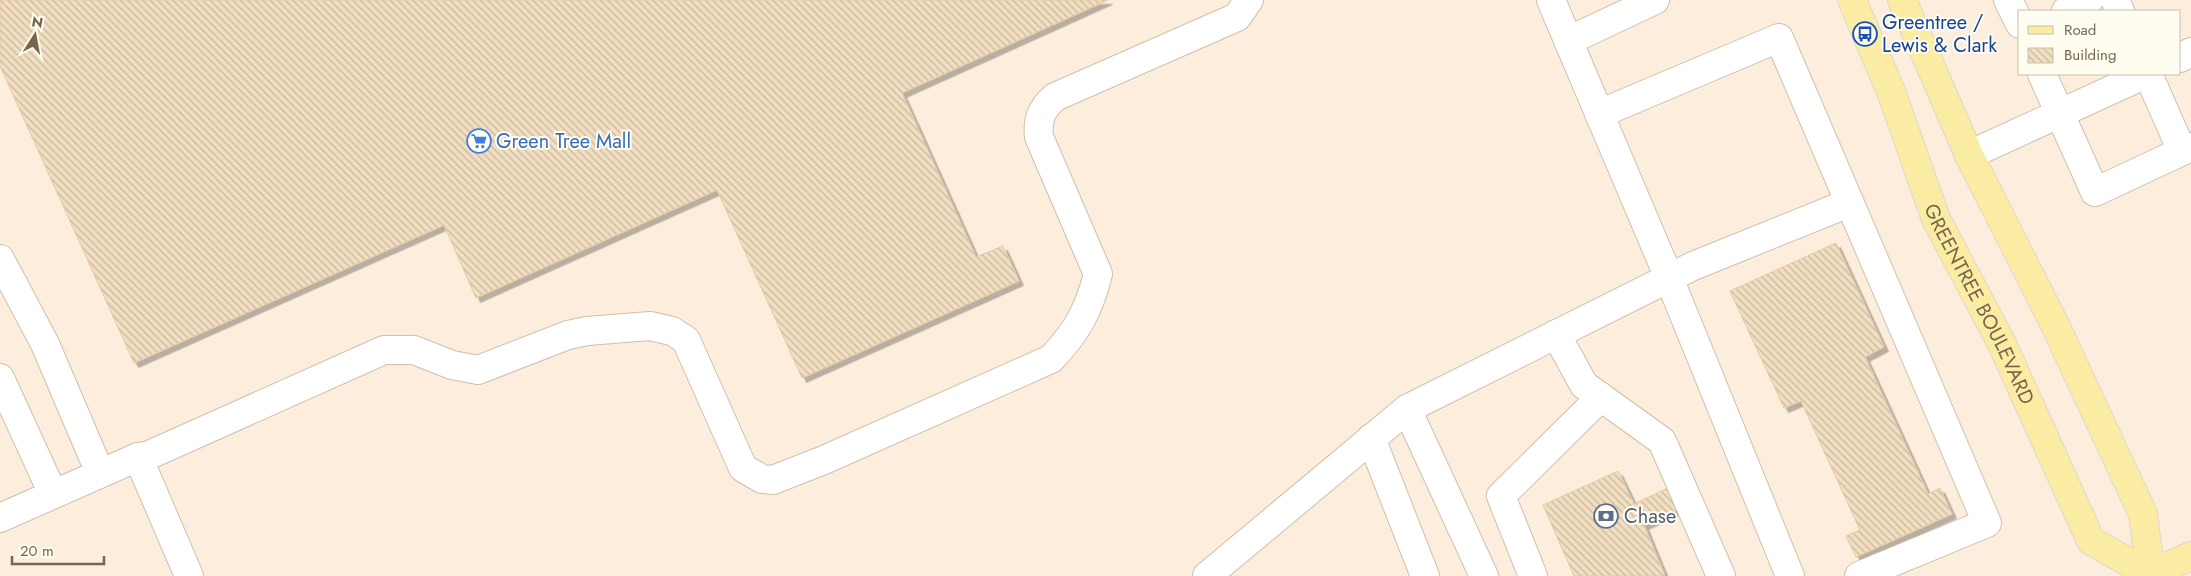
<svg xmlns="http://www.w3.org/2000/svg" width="2191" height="576" font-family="Jost,sans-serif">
<defs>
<pattern id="building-back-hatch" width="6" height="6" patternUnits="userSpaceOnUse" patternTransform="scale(1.25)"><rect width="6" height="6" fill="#f2dfc1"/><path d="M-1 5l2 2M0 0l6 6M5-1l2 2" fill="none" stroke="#c9b89f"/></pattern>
<filter id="shadow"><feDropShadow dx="4.5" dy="4.5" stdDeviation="0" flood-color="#0004"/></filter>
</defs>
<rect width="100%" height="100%" fill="#fdf9e9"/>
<path fill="#fdeddd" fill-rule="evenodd" d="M 0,0 L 2191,0 L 2191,576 L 0,576 ZM 2020,11 L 2180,11 L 2180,74 L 2020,74 Z"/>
<g fill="url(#building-back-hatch)" stroke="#e5c9a1" filter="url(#shadow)">
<polygon points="0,0 1108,0 902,93 976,257 1003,246 1019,281 802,378 717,190 476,298 444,225 134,363 0,66"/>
<polygon points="1836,243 1884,347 1865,357 1928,494 1940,488 1952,514 1856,557 1846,536 1860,530 1801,401 1784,408 1730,291"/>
<polygon points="1618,471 1634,504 1674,485 1684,507 1644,525 1665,576 1574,576 1543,505"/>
</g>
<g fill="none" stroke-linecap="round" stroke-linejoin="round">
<g stroke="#cdc1ac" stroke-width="30">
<g id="minor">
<polyline points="1551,0 1669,278 1790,576"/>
<polyline points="2008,0 2020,24"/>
<polyline points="2115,0 2120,11"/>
<polyline points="2066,11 2089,0"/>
<polyline points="1568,41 1655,0"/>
<polyline points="2180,58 2191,52"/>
<polyline points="2042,74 2095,192 2191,147"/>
<polyline points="2148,74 2182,151"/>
<polyline points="1599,114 1779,38 1987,523 1859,576"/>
<polyline points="1969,155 2146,74"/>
<polyline points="0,259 45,344 100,473"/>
<polyline points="1556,334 1584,385 1662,441 1721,576"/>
<polyline points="0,378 53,494"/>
<polyline points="1407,409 1484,576"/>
<polyline points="1371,438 1425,576"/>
<path d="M 138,457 L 147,456 L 384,350 L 414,350 L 452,365 L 478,370 L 568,335 L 587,331 L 650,326 L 672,331 L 686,340 L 743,468 L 762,479 L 773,480 L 783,476 L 824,460 L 1051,359 C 1077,332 1089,310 1098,274 L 1039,137 C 1037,119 1042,108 1055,97 L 1237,17 L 1249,0"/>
<polyline points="0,518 138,457 189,576"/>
<polyline points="1207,576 1407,409 1693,266 1849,203"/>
<polyline points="1533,576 1501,496 1601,397"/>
</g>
</g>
<g stroke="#dcd7d0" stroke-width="30">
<g id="major">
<path id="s1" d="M 1852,0 L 1892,94 L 1936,219 L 2002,344 L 2091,541 L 2150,574"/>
<polyline points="1902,0 1969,155 2056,327 2143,514 2151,576"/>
<polyline points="2145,576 2191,556"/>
</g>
</g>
<use href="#minor" stroke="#fff" stroke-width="28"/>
<use href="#major" stroke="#faeca3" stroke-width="28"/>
</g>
<defs>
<g id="bus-ring" transform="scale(1.25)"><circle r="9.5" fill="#fffcf0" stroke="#1a4fb4" stroke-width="1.5"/><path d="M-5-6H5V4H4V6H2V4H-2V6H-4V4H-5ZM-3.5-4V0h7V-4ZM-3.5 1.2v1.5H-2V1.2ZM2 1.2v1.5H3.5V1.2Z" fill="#1a4fb4"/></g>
<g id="supermarket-ring" transform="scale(1.25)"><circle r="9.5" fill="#fffcf0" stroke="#3f7fe0" stroke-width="1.5"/><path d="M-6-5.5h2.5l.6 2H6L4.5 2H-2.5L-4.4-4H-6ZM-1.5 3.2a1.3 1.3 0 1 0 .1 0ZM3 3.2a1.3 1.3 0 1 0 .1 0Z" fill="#3f7fe0"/></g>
<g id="bank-ring" transform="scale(1.25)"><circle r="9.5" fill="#fffcf0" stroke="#5c6f8a" stroke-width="1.5"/><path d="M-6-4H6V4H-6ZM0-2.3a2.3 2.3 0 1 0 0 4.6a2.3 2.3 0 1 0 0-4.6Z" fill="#5c6f8a"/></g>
</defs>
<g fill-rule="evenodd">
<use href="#bus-ring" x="1865" y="34"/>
<use href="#supermarket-ring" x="479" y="141"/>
<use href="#bank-ring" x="1606" y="516"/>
</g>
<g text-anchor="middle" stroke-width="4" stroke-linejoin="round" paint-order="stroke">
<g font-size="20" fill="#164399" stroke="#fffcf0" text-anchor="start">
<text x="1882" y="29">Greentree /<tspan x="1882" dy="23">Lewis &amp; Clark</tspan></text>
</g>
<g font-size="20" fill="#366cbe" stroke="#fffcf0" text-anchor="start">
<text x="496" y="148">Green Tree Mall</text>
</g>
<g font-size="20" fill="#78654c" stroke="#fffcf0">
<text dy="7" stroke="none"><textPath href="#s1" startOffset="330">GREENTREE BOULEVARD</textPath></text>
</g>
<g font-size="20" fill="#4e5e75" stroke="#fffcf0" text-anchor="start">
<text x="1624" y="523">Chase</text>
</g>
</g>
<rect x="2018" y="10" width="162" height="65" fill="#fffcf0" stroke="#c9c0ae"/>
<rect x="2028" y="26" width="25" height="8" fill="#faeca3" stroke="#c9c0ae"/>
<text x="2064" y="35" font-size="15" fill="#78654c">Road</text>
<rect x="2028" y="48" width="25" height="15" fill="url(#building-back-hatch)" stroke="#c9c0ae"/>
<text x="2064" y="60" font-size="15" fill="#78654c">Building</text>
<g transform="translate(35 35) rotate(11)" stroke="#fffcf0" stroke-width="4" paint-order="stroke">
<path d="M0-4L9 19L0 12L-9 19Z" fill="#78654c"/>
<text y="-8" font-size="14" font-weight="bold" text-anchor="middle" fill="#78654c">N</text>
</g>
<path d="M12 556v8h92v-8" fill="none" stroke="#78654c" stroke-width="2.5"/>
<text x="20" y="556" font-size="15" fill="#78654c" stroke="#fffcf0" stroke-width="4" paint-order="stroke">20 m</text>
</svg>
